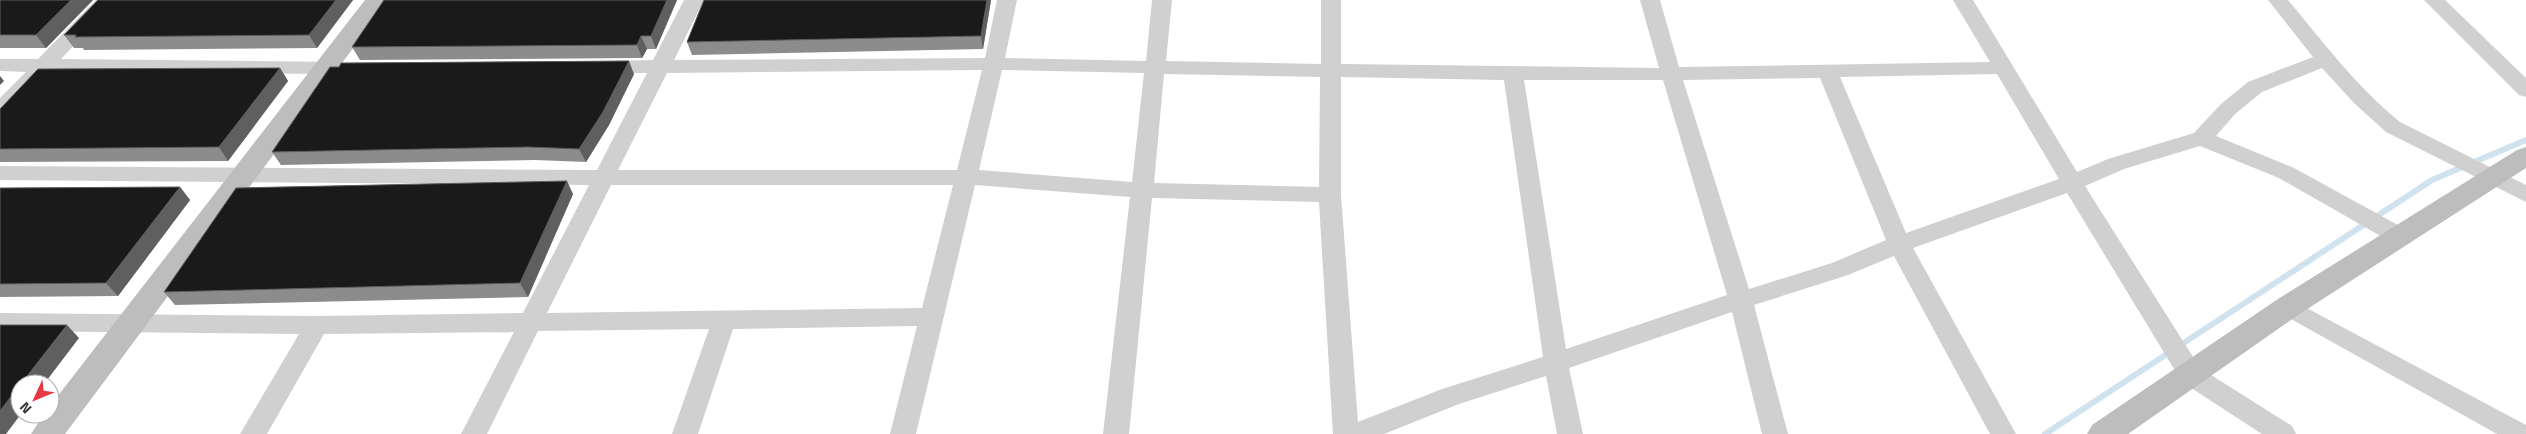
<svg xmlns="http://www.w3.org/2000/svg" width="2526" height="434" font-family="'Titillium Web',sans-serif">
<rect width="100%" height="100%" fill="#fff"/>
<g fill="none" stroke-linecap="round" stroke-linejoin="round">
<polyline stroke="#cfe2ee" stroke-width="6" points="2045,434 2432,180 2526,140"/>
<g fill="#d0d0d0" fill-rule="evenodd">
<polygon points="96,0 117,0 61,59 341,62 348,64 351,68 348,72 341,74 49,72 7,115 0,117 0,98 26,72 0,71 0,59 38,59"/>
<path d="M 684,0 L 704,0 L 674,60 L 985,58 L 997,0 L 1017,0 L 1005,58 L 1146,61 L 1152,0 L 1172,0 L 1166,61 L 1321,64 L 1321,0 L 1341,0 L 1341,64 L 1659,68 L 1640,0 L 1660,0 L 1679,67 L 1990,62 L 1953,0 L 1973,0 L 2077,172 L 2108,159 L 2194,133 L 2221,104 L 2248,82 L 2313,57 L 2268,0 L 2288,0 C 2324,43 2356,86 2400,122 L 2526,185 L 2526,202 L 2386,132 L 2354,103 L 2322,68 L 2262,92 L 2235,114 L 2216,136 L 2294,168 L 2407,230 L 2410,236 L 2407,242 L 2399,244 L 2391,242 L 2279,178 L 2200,146 L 2124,169 L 2085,186 L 2200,368 L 2292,426 L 2296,434 L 2262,434 L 2182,382 L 2067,193 L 1913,248 L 2016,434 L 1990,434 L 1894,256 L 1848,275 L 1754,305 L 1788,434 L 1762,434 L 1732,312 L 1569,368 L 1583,434 L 1557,434 L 1546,376 L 1459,404 L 1384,434 L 1333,434 L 1319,202 L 1152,198 L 1129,434 L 1103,434 L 1130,197 L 975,185 L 916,434 L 890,434 L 917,326 L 733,329 L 698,434 L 672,434 L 709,329 L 538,331 L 487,434 L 461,434 L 514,332 L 324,334 L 267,434 L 240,434 L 299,334 L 0,331 L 0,313 L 317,316 L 523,313 L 589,185 L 0,180 L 0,166 L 597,170 L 647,73 L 601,73 L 594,71 L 591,67 L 594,63 L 601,61 L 653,60 ZM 982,70 L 957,170 L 618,170 L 667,73 ZM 1002,70 L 1144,73 L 1132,182 L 979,170 ZM 1164,74 L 1320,77 L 1319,187 L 1154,183 ZM 1997,74 L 2059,179 L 1906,233 L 1840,77 ZM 1341,77 L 1504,80 L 1543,357 L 1442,389 L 1358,422 L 1341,195 ZM 1820,78 L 1886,240 L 1832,263 L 1749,289 L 1683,80 ZM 1524,80 L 1663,80 L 1727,295 L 1566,349 ZM 611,185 L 953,185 L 922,308 L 547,313 Z"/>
<polygon points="2424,0 2445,0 2526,78 2526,97 2519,95"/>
<polygon points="2288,298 2526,425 2526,434 2497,434 2280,313 2276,307 2280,301"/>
</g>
<g fill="#bdbdbd" fill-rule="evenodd">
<polygon points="365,0 389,0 65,434 31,434 44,414 50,414 50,406"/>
<polygon points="2526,147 2526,168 2298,315 2128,434 2087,434 2092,425 2278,299 2517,150"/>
</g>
</g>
<g fill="#8c8c8c">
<polygon points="0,0 93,0 46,48 0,48"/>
<polygon points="353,0 317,48 84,50 83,48 74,48 64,35"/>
<polygon points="384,0 677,0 656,49 647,49 642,58 360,60 352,47"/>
<polygon points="704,0 991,0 983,49 692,55 687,42"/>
<polygon points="280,68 288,81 228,161 0,162 0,109"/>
<polygon points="634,74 609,125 586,162 535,160 281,165 272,152"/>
<polygon points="180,187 190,200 118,296 0,297 0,188"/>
<polygon points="573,194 528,297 175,305 164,292"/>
</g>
<g fill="#5f5f5f">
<polygon points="71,0 93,0 46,48 36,35"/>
<polygon points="336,0 353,0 317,48 309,35"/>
<polygon points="667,0 677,0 656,49 651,36"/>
<polygon points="987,0 991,0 983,49 981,36"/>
<polygon points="641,36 647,49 642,58 637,45"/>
<polygon points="629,61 634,74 609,125 586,162 579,149"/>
<polygon points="280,68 288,81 228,161 219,147"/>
<polygon points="0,76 4,81 0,85"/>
<polygon points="567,181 573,194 528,297 520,283"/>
<polygon points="180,187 190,200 118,296 106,283"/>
<polygon points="67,325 79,338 44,384 21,384"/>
<polygon points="20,385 20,414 21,414 6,434 0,434 0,411"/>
</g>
<g fill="#1a1a1a" stroke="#5f5f5f">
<polygon points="0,0 71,0 36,35 0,35"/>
<polygon points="98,0 336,0 309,35 75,37 76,35 64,35"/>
<polygon points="384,0 667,0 651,36 641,36 637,45 352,47"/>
<polygon points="704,0 987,0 981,36 687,42"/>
<polygon points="629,61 603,112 579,149 528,147 272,152 330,67 339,67 341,63"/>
<polygon points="280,68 219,147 0,149 0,109 38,69"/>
<polygon points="567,181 520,283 164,292 236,188"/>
<polygon points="180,187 106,283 0,284 0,188"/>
<polygon points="0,325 67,325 21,384 20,384 20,385 0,411"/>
</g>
<g transform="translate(35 399) rotate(226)"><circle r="24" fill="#ffffff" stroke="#adadad"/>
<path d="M0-4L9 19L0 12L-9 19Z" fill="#e63946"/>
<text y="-8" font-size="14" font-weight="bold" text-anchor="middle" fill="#333333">N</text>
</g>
</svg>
